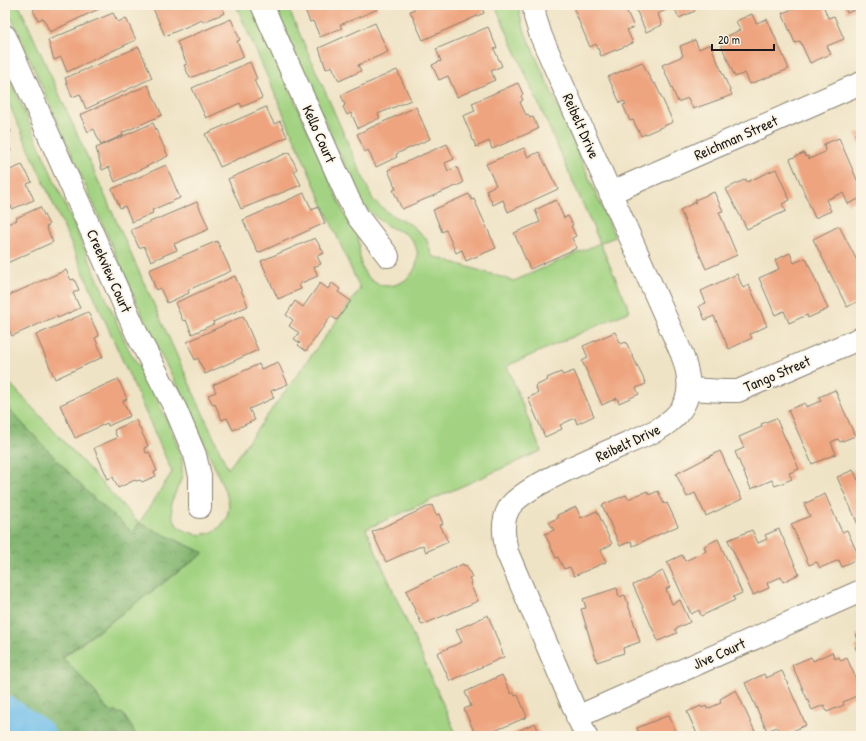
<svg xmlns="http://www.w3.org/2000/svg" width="866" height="741" font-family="'Patrick Hand',sans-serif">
<defs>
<pattern id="forest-crowns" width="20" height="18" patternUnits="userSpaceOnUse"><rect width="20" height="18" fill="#82b570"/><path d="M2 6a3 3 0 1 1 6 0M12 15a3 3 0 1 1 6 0" fill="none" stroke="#6a925b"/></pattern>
</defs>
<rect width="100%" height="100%" fill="#fcf5e5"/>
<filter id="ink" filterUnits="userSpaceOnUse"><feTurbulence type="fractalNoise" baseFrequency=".025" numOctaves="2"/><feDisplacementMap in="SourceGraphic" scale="8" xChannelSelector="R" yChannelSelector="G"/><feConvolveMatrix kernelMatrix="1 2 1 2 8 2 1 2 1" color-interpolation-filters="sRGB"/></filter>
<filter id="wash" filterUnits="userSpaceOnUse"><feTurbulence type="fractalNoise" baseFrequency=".012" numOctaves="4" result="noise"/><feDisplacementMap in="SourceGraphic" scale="16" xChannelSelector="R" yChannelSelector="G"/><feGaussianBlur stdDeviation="0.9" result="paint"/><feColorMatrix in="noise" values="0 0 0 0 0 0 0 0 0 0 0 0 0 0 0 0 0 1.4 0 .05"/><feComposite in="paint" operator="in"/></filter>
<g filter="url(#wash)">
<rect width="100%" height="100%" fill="#efe3c5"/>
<path fill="#a3d382" stroke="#60784f" d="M 6,5 L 19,5 L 228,469 L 360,289 L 236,5 L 253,5 L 347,220 C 350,224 355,230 357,235 C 362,250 356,266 369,278 C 393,301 432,269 412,240 C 406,231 394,230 386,225 C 376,218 368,211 361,203 L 274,5 L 287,5 L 373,200 L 391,215 L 410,224 L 426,238 L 432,256 L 514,281 L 600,243 L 495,5 L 519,5 L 520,15 L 525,32 L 615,237 L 600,243 L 630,311 L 507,366 L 541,451 L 366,529 L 457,736 L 137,736 L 123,714 L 107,710 L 94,691 L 62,658 L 204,553 L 139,523 L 134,534 L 88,493 L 5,405 L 5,378 L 139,523 L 172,472 L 5,95 L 5,68 L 128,348 L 157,399 L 174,436 L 182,459 L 182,477 L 171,503 L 173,518 L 178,527 L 186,531 L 198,535 L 211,533 L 220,527 L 227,518 L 229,506 L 227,496 L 189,407 L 156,346 Z"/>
<polygon fill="url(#forest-crowns)" stroke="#4f6846" points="5,405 88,493 133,533 139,523 204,553 62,657 94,691 107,710 123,714 137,736 5,736"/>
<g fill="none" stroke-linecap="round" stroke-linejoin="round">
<polyline stroke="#70beea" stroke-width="37" points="5,714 37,736"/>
</g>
<g id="blocks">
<g fill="#eea47f">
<polygon points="34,5 107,5 50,32 43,18 38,20 33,10 36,8"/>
<polygon points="221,5 225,13 203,22 202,20 165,36 152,6"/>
<polygon points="303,5 376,5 378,9 340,25 342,28 320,37 313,21 310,22"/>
<polygon points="423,5 481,5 484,13 423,40 410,11"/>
<polygon points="572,5 624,5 634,27 627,30 633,43 601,56 596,44 590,47"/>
<polygon points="634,5 693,5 695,11 679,18 674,7 666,10 658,14 662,25 646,32"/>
<polygon points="791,5 823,5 828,18 834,16 844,39 827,46 831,54 810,63 800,41 795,43 782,13 793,9"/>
<polygon points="844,5 861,5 861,20 856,9 847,13"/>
<polygon points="113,13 118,22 126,18 136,40 67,72 61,57 54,60 48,40"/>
<polygon points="752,14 756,23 767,19 789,69 750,84 745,73 735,77 719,40 740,30 736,21"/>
<polygon points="231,19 240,40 237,41 244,57 190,78 184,65 187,64 177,42"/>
<polygon points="375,23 388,52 358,65 361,71 339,81 332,66 326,69 319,48"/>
<polygon points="488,27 497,48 494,49 502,66 491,71 495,80 457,97 448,76 439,80 432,65 441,61 436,49"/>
<polygon points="695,40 699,49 710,44 732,95 693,109 688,98 678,102 662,65 683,56 680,46"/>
<polygon points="139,47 152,78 86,109 80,94 72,97 65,78"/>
<polygon points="250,62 257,79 254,80 262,98 242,107 240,103 206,118 192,88"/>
<polygon points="642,62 653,84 655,83 673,122 641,136 633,120 630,121 623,105 626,104 624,101 620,103 608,77"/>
<polygon points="397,70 411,100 378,114 380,118 358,128 351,113 347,115 343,107 345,105 341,95"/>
<polygon points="518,83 523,94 521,96 523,100 520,102 526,115 528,114 530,118 533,117 538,129 492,149 489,141 476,147 463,116 475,111 472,103"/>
<polygon points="148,85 162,115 122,133 123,135 101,145 94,129 88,132 80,115"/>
<polygon points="266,107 274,124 280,121 287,137 220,167 205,134"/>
<polygon points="416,107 430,139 396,154 397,157 376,167 368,150 365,152 357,134"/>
<polygon points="5,118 11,132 5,135"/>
<polygon points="153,123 168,156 115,182 109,167 102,170 96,148"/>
<polygon points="861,131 861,148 855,134"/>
<polygon points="5,137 11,151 5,154"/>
<polygon points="839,138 861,189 861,198 848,204 843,193 835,196 826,200 831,211 815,218 790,159 804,153 806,157 808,156 809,159 825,152 824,144"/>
<polygon points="447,144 454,159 445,163 448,171 457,167 463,183 402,209 393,190 396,189 388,170"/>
<polygon points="524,148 528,157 539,152 558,189 508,212 503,200 493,205 486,190 496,185 486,164"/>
<polygon points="289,152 297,169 294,171 301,185 241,209 228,179"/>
<polygon points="22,165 32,182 27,184 34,200 12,209 11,206 5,209 5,172"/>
<polygon points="166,165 180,198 152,210 153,213 132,222 125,206 120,208 112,189"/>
<polygon points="776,169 790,200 782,204 786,211 747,229 726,189 746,179 747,182"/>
<polygon points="714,192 723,211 719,212 737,255 706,269 680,210 696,202 695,200"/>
<polygon points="304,193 312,210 318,207 325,223 258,253 243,220"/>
<polygon points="469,194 472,200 474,199 496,248 466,261 462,250 456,253 446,230 442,232 433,210"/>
<polygon points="556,200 564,218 568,216 573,225 571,226 576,236 572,238 577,248 530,269 514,233 540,222 535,210"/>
<polygon points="197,202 209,229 174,244 177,250 151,261 144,246 139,248 131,230"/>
<polygon points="40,207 49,225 46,227 53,242 5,264 5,225 17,220 16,218"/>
<polygon points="839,226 861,268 861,300 847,307 813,239"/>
<polygon points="315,238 324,253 317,256 321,264 314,267 318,276 299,284 301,289 278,299 261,261"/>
<polygon points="217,241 231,271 188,290 189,293 167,303 160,288 156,290 149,270"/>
<polygon points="790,253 794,263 806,258 828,309 808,318 807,315 789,323 784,311 775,315 759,278 779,269 775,260"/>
<polygon points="66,270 71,280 74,279 79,290 73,293 80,308 58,318 57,316 12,336 5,321 5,297"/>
<polygon points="737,274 743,288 749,285 767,326 750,334 752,338 729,349 714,316 705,320 699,306 706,303 701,291"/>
<polygon points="235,276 248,306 213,322 214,324 192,334 186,320 183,321 175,303"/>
<polygon points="320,283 328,289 332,283 340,289 338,292 351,301 337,320 331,316 306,351 298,345 300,343 294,339 299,333 289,326 293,320 286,315 295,301 303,307"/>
<polygon points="88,312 99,336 95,338 103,357 55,379 36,335"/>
<polygon points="243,316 258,350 205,374 198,358 195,360 187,342"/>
<polygon points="615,332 621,344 626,342 646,384 636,388 639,394 619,403 617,398 602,405 582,361 588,358 583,346"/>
<polygon points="278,362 288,384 271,391 274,398 249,409 255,420 233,430 227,418 222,420 215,404 213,405 208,395 216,392 213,385 259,364 261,369"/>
<polygon points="574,371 594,416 577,424 575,418 560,425 562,429 545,437 528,398 538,393 535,386 548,380 547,378 561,372 563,375"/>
<polygon points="118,379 127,399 123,401 130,416 108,426 107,423 75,438 60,405"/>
<polygon points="835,390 855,436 840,442 838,439 831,442 836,454 812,464 788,410 805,403 806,407 821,401 819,397"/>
<polygon points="776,418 799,469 789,473 792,479 775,486 772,480 751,489 735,452 744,448 739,437 762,427 761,424"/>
<polygon points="136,420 148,446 144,448 146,453 149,452 157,471 154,472 156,476 142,482 140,480 136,481 135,480 118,488 113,477 108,479 94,448 117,438 114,430"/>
<polygon points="720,451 742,499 706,516 695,493 687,497 676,474"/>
<polygon points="853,470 858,480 861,479 861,531 837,477"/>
<polygon points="647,491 649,495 658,491 664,504 667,503 678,526 633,546 631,541 620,546 602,505 626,495 628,499"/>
<polygon points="825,494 842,532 847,530 859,557 842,567 839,560 820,568 817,562 809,565 791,524 810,516 804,504"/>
<polygon points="432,505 436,515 439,514 443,524 440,525 448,542 426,552 423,545 386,562 372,532"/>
<polygon points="576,507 581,518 597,511 612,544 601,550 606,562 574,576 570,567 564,569 558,557 556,558 545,534 554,530 549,522 558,518 557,515"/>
<polygon points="779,529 799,574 783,582 781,577 767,583 769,588 753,595 728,540 752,530 758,543 767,539 765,535"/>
<polygon points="718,539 742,593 733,597 735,600 701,616 699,610 691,614 667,562 682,555 685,561 706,551 704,546"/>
<polygon points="463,564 464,566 466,565 472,577 469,578 472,583 470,584 478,601 422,625 406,591"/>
<polygon points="663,571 670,587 666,589 672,604 680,600 690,622 675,629 677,633 658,641 633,585"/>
<polygon points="617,588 619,597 625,595 640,642 623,648 624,653 597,662 581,609 586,608 583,599"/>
<polygon points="488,615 504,657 450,681 437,653 462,642 456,630"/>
<polygon points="861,633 861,660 855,647 860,644 856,635"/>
<polygon points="832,652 835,659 839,657 841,661 847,658 861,690 861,694 843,702 844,705 827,712 824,705 812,710 792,665 811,657 813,661"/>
<polygon points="782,671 806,725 781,736 777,727 767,731 745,683 764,674 766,678"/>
<polygon points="502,675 511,694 513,692 515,696 518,695 527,717 483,736 476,736 464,709 471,706 465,692"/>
<polygon points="736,690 757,736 698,736 687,712 701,706 702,708 706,706 707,709 721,703 720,699"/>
<polygon points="669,715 677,736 640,736 637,728"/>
<polygon points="535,723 541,736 507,736"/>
</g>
</g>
</g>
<g filter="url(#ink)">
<use href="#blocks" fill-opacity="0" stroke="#868070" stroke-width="1"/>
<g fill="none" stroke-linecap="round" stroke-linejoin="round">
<g stroke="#868070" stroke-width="24">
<g id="minor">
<polyline points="262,5 348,198 358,217 388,256"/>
<path d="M 534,5 L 535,17 L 541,36 L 681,352 C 695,388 691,410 657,430 C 626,445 525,482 509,508 C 501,522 504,537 507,552 L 586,736"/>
<polyline points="5,36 137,334 176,410 195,455 200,476 200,507"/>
<polyline points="610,193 861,83"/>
<polyline points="690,389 724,391 738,391 861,338"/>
<polyline points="577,717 861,591"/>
</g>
</g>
<use href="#minor" stroke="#fff" stroke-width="22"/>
</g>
</g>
<g text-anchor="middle" stroke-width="4" stroke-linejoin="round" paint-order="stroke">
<g font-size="15" fill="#1c1c1c" stroke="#fcf5e5">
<text transform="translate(581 126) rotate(66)" y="5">Reibelt Drive</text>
<text transform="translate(319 134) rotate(66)" y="5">Kello Court</text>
<text transform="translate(736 138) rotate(-24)" y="5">Reichman Street</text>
<text transform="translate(109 271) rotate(66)" y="5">Creekview Court</text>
<text transform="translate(777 374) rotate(-23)" y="5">Tango Street</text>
<text transform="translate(628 443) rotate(-25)" y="5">Reibelt Drive</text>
<text transform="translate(719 654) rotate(-24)" y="5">Jive Court</text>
</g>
</g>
<rect width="866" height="741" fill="none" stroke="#fcf5e5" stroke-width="20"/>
<path d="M712 44v6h62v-6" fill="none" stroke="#1c1c1c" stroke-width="2"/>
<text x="718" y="44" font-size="12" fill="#1c1c1c" stroke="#fcf5e5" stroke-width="3" paint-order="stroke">20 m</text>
</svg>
